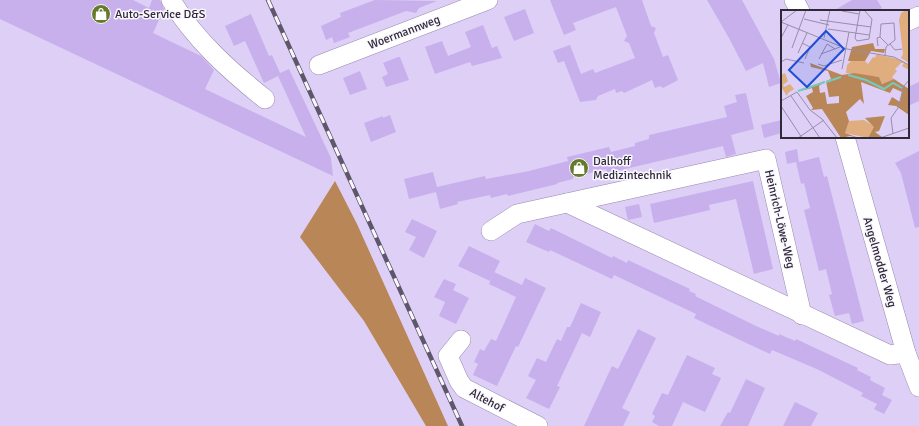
<svg xmlns="http://www.w3.org/2000/svg" width="919" height="426" font-family="Signika,sans-serif">
<rect width="100%" height="100%" fill="#decff6"/>
<polygon fill="#b98658" points="335,181 357,224 448,426 426,426 364,321 300,237"/>
<g fill="#c8b0ed">
<polygon points="0,0 133,0 149,8 152,0 160,0 164,9 153,33 201,56 214,70 205,89 306,137 278,76 264,83 245,41 234,46 225,26 251,14 269,56 272,55 280,73 289,69 331,158 333,176 0,19"/>
<polygon points="375,0 437,1 419,8 416,13 406,11 348,33 350,37 334,43 332,37 326,40 321,26 341,17 340,13"/>
<polygon points="550,0 642,0 651,26 656,28 654,33 663,57 668,55 678,80 663,88 660,86 655,88 652,80 624,93 622,91 616,93 615,89 598,96 596,100 580,102 564,61 558,63 553,51 570,45 581,74 593,69 595,73 635,58 629,43 624,41 627,36 616,7 573,23 576,30 564,35"/>
<polygon points="707,0 742,0 774,59 781,83 769,87 763,63 746,71 729,38"/>
<polygon points="852,0 877,0 882,8 876,11 833,11"/>
<polygon points="525,9 534,33 514,41 504,17"/>
<polygon points="483,25 492,48 497,46 502,58 472,66 470,62 435,74 425,47 442,41 448,56 471,47 465,32"/>
<polygon points="398,57 400,57 409,80 386,87 382,77 388,74 383,63"/>
<polygon points="360,71 367,89 350,95 343,78"/>
<polygon points="919,82 919,101 908,106 908,87"/>
<polygon points="746,93 754,129 731,135 736,154 726,157 723,146 621,170 607,172 606,169 573,177 573,179 557,183 557,184 508,196 507,194 491,198 490,195 457,202 458,204 440,209 436,192 409,199 404,179 433,172 437,187 485,176 486,179 529,171 568,161 567,157 609,147 611,152 635,146 635,143 649,139 649,135 727,117 724,106 737,102 735,95"/>
<polygon points="390,115 396,132 371,142 364,123 383,116 383,118"/>
<polygon points="782,120 782,133 764,138 761,125"/>
<polygon points="797,149 799,162 819,157 824,177 827,176 864,321 852,324 849,313 835,316 829,295 832,294 826,269 819,271 804,210 810,208 804,183 801,184 796,162 787,164 785,152"/>
<polygon points="919,151 919,227 915,228 901,173 895,163"/>
<polygon points="753,181 773,269 754,274 736,199 709,205 710,210 654,223 650,204"/>
<polygon points="639,204 642,217 628,220 625,207"/>
<polygon points="412,219 437,231 424,258 409,250 416,237 405,232"/>
<polygon points="535,224 549,231 551,228 612,258 613,256 627,263 628,260 690,289 689,291 696,294 695,296 756,326 779,336 779,334 795,341 796,339 858,368 857,370 871,377 870,380 885,388 882,395 892,400 884,414 874,409 877,404 861,396 863,393 819,370 772,350 770,354 740,340 694,318 696,314 614,275 612,279 550,250 549,252 526,242"/>
<polygon points="469,246 500,261 490,281 458,266"/>
<polygon points="494,272 522,285 525,278 546,288 518,347 516,346 497,386 473,375 478,364 474,362 480,349 484,351 491,339 496,341 516,297 489,284"/>
<polygon points="444,279 456,284 453,290 469,298 456,324 439,316 445,302 434,297"/>
<polygon points="581,303 601,312 590,337 582,333 557,386 560,387 549,409 526,398 536,380 528,376 537,358 546,362 557,339 561,341 567,327 570,327"/>
<polygon points="638,329 656,338 622,408 630,412 623,426 584,426 612,366 618,369"/>
<polygon points="687,355 715,368 712,374 721,378 705,412 683,402 672,426 659,426 652,422 655,416 652,414 662,393 668,395"/>
<polygon points="746,379 765,388 748,426 720,426 728,412 730,413"/>
<polygon points="795,402 818,413 811,426 783,426"/>
</g>
<g fill="none" stroke-linecap="round" stroke-linejoin="round">
<g stroke="#9789ad" stroke-width="20">
<g id="minor">
<path d="M 171,0 C 194,39 230,71 265,99"/>
<polyline points="794,0 800,11"/>
<polyline points="908,21 919,16"/>
<polyline points="319,65 488,0"/>
<polyline points="845,137 906,353 919,387"/>
<polyline points="567,203 890,355 906,353"/>
<polyline points="491,231 517,214 766,159 802,315"/>
<polyline points="461,340 448,356 459,381 464,388 538,426"/>
</g>
</g>
<use href="#minor" stroke="#fff" stroke-width="19"/>
<g stroke="#5e566a" stroke-width="4.5">
<polyline id="rail" points="268,0 462,426"/>
</g>
<use href="#rail" stroke="#faf7ff" stroke-width="3" stroke-dasharray="9" stroke-linecap="butt"/>
</g>
<defs>
<g id="shop-disc" transform="scale(1)"><circle r="9.5" fill="#657a2b" stroke="#faf7ff"/><path d="M-5-2.5h2.3a2.7 3.5 0 0 1 5.4 0H5L5.5 6h-11ZM-1.5-2.5h3a1.5 2.3 0 0 0-3 0Z" fill="#fff"/></g>
</defs>
<g fill-rule="evenodd">
<use href="#shop-disc" x="101" y="14"/>
<use href="#shop-disc" x="579" y="168"/>
</g>
<g text-anchor="middle" stroke-width="3" stroke-linejoin="round" paint-order="stroke">
<g font-size="12" fill="#302a38" stroke="#faf7ff" text-anchor="start">
<text x="115" y="18">Auto-Service D&amp;S</text>
<text x="593" y="165">Dalhoff<tspan x="593" dy="14">Medizintechnik</tspan></text>
</g>
<g font-size="12" fill="#302a38" stroke="#faf7ff">
<text transform="translate(404 32) rotate(-21)" y="4">Woermannweg</text>
<text transform="translate(780 219) rotate(77)" y="4">Heinrich-Löwe-Weg</text>
<text transform="translate(880 262) rotate(74)" y="4">Angelmodder Weg</text>
<text transform="translate(487 400) rotate(28)" y="4">Altehof</text>
</g>
</g>
<g transform="translate(781 10)">
<rect width="128" height="128" fill="#decff6"/>
<path d="M 125,0 L 128,0 L 128,53 L 120,48 L 122,44 L 118,10 L 120,3 ZM 93,44 L 113,48 L 121,51 L 128,56 L 128,58 L 126,59 L 121,56 L 123,53 L 120,53 L 114,59 L 116,61 L 111,67 L 113,69 L 101,74 L 98,67 L 65,63 L 66,55 L 70,51 L 84,51 L 87,54 L 92,47 L 94,48 L 95,45 ZM 4,63 L 7,71 L 2,75 L 3,77 L 9,74 L 13,79 L 7,83 L 6,86 L 0,77 L 0,65 ZM 83,110 L 94,117 L 87,128 L 64,123 L 68,111 Z" fill="#e0ad7f"/>
<path d="M 92,33 L 94,39 L 104,39 L 103,43 L 90,41 L 84,51 L 67,51 L 71,37 ZM 29,53 L 61,65 L 73,63 L 98,67 L 101,74 L 113,69 L 128,79 L 128,105 L 115,96 L 107,95 L 111,87 L 119,92 L 121,82 L 112,78 L 109,83 L 80,72 L 83,94 L 79,89 L 65,102 L 68,111 L 64,123 L 78,128 L 69,126 L 60,128 L 41,99 L 30,100 L 32,98 L 25,86 L 32,82 L 31,78 L 19,81 L 44,71 L 38,76 L 39,83 L 44,82 L 46,94 L 58,93 L 58,86 L 48,87 L 45,71 L 50,69 L 47,61 L 30,57 ZM 104,106 L 98,121 L 94,122 L 101,127 L 87,128 L 93,117 L 84,108 Z" fill="#b98658"/>
<path fill="none" stroke="#72cbbd" stroke-width="2" d="M 67,65 L 85,70 L 103,79 L 112,73 L 121,78M 45,72 L 60,67M 17,81 L 44,72"/>
<path fill="none" stroke="#988daa" stroke-width="1" d="M 79,0 L 74,28 L 76,31 L 88,29 L 91,9 L 83,0M 61,1 L 78,4M 23,9 L 48,15M 39,10 L 90,17M 0,12 L 66,39 L 113,47 L 128,55M 0,12 L 16,0M 47,19 L 88,25M 99,27 L 100,14 L 113,13 L 114,30 L 105,37 L 104,45M 0,28 L 7,15M 43,28 L 49,0M 21,33 L 29,37 L 24,49M 109,34 L 114,40 L 121,39M 97,36 L 96,28 L 99,27 L 107,35M 11,38 L 25,0M 17,43 L 26,23M 40,44 L 59,37M 38,49 L 46,34 L 54,39M 0,52 L 5,49 L 23,53M 37,54 L 43,56 L 61,50M 61,59 L 68,22M 10,86 L 39,128M 0,91 L 16,82 L 29,100 L 41,109 L 56,128M 0,96 L 21,128M 112,124 L 110,108 L 117,98 L 123,76 L 128,70M 17,128 L 43,110M 99,128 L 128,118"/>
<path fill="#1d4ed8" fill-opacity="0.15" stroke="#1d4ed8" stroke-width="2" d="M 45,21 L 63,39 L 26,77 L 8,60 Z"/>
<rect width="128" height="128" fill="none" stroke="#302a38" stroke-width="2"/>
</g>
</svg>
